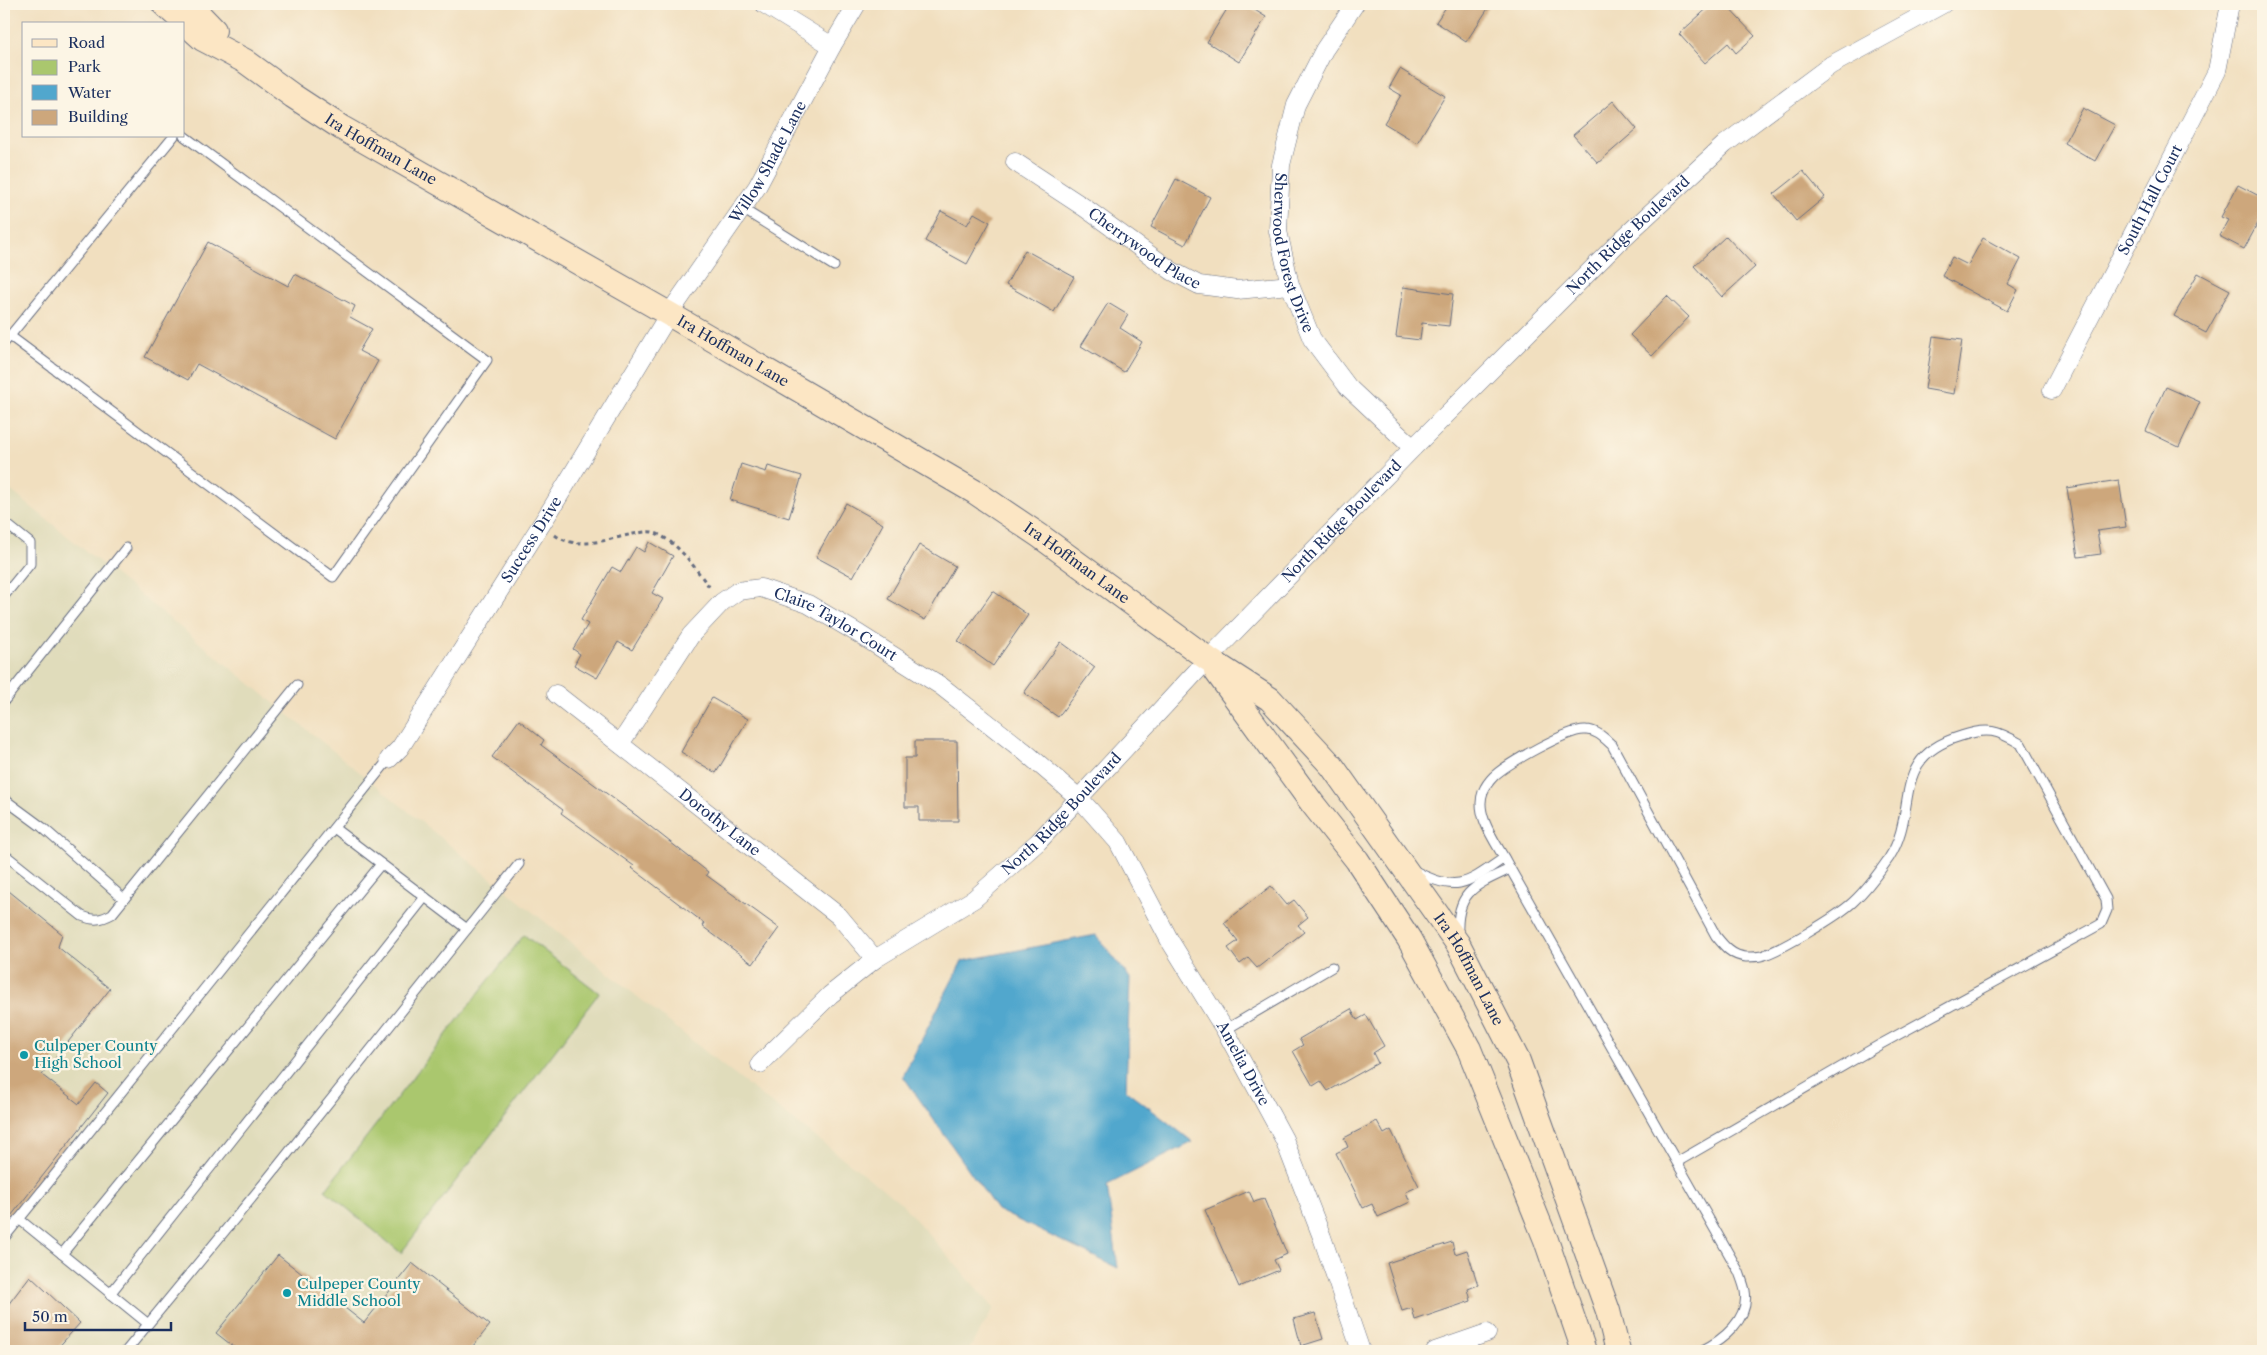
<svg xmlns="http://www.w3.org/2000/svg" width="2267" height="1355" font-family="'Libre Caslon Text',serif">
<rect width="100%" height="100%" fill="#fcf5e5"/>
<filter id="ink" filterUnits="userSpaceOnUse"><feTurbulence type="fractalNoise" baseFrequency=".02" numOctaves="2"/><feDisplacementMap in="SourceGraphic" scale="10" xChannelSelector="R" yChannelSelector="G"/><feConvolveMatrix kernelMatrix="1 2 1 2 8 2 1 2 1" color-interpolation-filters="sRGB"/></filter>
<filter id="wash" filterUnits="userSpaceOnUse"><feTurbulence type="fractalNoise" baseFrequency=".0096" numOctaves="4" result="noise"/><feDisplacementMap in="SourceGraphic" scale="20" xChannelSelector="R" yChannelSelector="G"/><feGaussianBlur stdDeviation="1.12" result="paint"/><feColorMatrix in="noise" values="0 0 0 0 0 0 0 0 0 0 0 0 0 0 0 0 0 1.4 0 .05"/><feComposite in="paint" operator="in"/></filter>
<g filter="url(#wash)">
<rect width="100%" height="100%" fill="#f1dfbf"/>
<polygon fill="#e0dcbb" points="4,485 727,1069 900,1202 994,1308 968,1351 4,1351"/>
<polygon fill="#aac76e" stroke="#627b66" points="524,935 599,993 401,1253 325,1190"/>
<polygon fill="#51a7cd" stroke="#366b96" points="1096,935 1130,978 1126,1090 1193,1142 1107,1185 1118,1268 997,1210 903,1076 962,961"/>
<g id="blocks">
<g fill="#cda77c">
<polygon points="1230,4 1245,4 1266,17 1239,62 1207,42"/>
<polygon points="1448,4 1491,4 1466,42 1436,22"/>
<polygon points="1712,4 1725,4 1755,36 1736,53 1728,43 1705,63 1679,34"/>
<polygon points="1400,69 1445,96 1417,143 1384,123 1401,95 1389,88"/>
<polygon points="1613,101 1637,129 1598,163 1573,135"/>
<polygon points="2083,108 2115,125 2095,161 2064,143"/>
<polygon points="1803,171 1825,197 1796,221 1774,194"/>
<polygon points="1176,179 1210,197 1185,245 1151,227"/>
<polygon points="2238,185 2263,198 2263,214 2244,249 2219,236 2228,220 2221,217"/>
<polygon points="941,211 967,225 974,213 990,222 967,264 925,241"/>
<polygon points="1726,236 1755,267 1722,297 1694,266"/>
<polygon points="1983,238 2021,259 2008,284 2018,290 2007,311 1942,276 1952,257 1968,265"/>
<polygon points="208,242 288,286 295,274 355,306 350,317 372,329 359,351 378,361 335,439 197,364 188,380 145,357"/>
<polygon points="1025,250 1074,277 1054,312 1006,285"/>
<polygon points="2198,273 2230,290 2206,333 2174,316"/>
<polygon points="1403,287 1453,294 1449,326 1422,323 1420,340 1396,337"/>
<polygon points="1667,296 1689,317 1652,356 1630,335"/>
<polygon points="1108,303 1128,315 1120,328 1142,342 1124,372 1081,346"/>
<polygon points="1933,336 1962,340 1954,394 1925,389"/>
<polygon points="2166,387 2200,402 2179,447 2146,431"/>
<polygon points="741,464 766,472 768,466 802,476 789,518 730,500"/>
<polygon points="2119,480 2126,527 2097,531 2101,554 2078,557 2067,488"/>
<polygon points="846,503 883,524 853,577 816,557"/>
<polygon points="649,542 673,556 652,593 663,599 632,650 618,642 597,678 574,665 580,654 573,649 588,624 581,620 612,567 621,572 636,547 644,552"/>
<polygon points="919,545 955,566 925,620 888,599"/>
<polygon points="993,591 1028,615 993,666 958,641"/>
<polygon points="1061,642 1095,667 1058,717 1024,693"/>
<polygon points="712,698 748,719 716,773 681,752"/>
<polygon points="519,720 544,740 541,745 637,816 708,872 706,875 779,928 753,964 702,926 704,923 632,868 634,866 561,813 563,810 492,757"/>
<polygon points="915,741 957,741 958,821 919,821 919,807 905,807 905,758 915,758"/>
<polygon points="1271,886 1287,905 1294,900 1308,917 1298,925 1304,932 1257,968 1248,958 1240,964 1228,948 1238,941 1224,923"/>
<polygon points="4,887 62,934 58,947 110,989 42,1075 79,1104 96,1083 108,1093 4,1225"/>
<polygon points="1351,1009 1357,1020 1366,1015 1384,1046 1373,1053 1378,1063 1328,1091 1321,1081 1313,1086 1293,1051 1303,1045 1299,1039"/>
<polygon points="1377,1121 1384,1134 1391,1130 1419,1186 1406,1192 1410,1202 1378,1217 1372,1204 1363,1208 1336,1153 1348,1147 1344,1138"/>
<polygon points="1249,1191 1254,1202 1264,1199 1287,1254 1274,1260 1279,1270 1239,1287 1205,1210"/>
<polygon points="1452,1242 1455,1254 1467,1250 1478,1285 1468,1289 1471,1301 1415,1320 1412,1308 1402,1311 1387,1263"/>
<polygon points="278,1255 364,1323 412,1263 490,1325 469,1351 239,1351 216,1333"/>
<polygon points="30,1276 80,1323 55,1351 4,1351 4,1310"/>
<polygon points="1315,1313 1323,1339 1301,1346 1294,1319"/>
</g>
</g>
</g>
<g filter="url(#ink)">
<use href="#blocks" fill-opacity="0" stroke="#666d80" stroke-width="1"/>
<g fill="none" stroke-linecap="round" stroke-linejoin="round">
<g stroke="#666d80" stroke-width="11">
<g id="service">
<polyline points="741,208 834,266"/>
<polyline points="10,336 333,577 487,360 184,136"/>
<polyline points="4,343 174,136"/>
<polyline points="4,522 30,543 30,564 4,596"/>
<polyline points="4,701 126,548"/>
<polyline points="4,799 42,827 124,899"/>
<polyline points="334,828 467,929"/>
<path d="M 4,854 L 82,916 C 94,921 101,920 112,914 L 297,685"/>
<path d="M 1415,871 C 1457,894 1468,883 1504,858"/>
<path d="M 1458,934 C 1456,891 1476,885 1510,869"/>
<polyline points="1225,1030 1332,967"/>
<path d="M 1677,1162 L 1881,1044 L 2101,924 L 2107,910 L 2106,899 L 2021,744 C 1997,730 1988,727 1961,736 C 1888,758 1920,810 1889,858 C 1878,874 1867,889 1853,902 C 1838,916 1780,951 1761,956 C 1757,957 1751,957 1746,957 C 1732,956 1724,946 1716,936 L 1612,745 C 1605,739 1597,730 1586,730 C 1569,728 1507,764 1494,776 C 1490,780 1485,787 1483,792 C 1474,815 1497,844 1507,863 L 1739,1272 C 1741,1278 1744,1285 1745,1291 C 1750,1319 1723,1340 1701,1351"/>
<polyline points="19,1219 147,1323"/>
<polyline points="4,1238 389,759"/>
<polyline points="62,1254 381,864"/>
<polyline points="110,1294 425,897"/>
<polyline points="126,1351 265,1182 519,864"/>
</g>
</g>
<g stroke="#666d80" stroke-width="19">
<g id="minor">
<polyline points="764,4 832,46"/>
<path id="s1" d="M 1355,4 L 1324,50 L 1296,105 L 1281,165 L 1278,231 L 1290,285 L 1312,339 L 1348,387 L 1413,448"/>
<path id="s2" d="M 1015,162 L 1085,208 L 1172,271 L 1199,285 L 1237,290 L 1290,285"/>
<path id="s3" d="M 2052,390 L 2217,71 L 2230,4"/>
<path id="s4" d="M 556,694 L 839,916 L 875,959"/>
<path id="s5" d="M 620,744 L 691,635 L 722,602 L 738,591 L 761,588 L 808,604 L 859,634 L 941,686 L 1025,752 L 1080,799 L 1118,842 L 1170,941 L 1225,1030 L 1284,1139 L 1322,1237 L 1361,1351"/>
<path id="s6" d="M 389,759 L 400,748 L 553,506 L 669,314 L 757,187 L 832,46 L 857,4"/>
<path id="s7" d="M 760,1064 L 830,995 L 875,959 L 974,899 L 1039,841 L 1208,659 L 1413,448 L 1619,242 L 1725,144 L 1831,65 L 1943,4"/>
<polyline points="1435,1351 1487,1333"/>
</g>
</g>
<g stroke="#666d80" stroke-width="26">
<g id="secondary">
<path id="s8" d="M 164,4 L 203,39 L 245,61 L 293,96 L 342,128 L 669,314 L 975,492 L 1040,536 L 1208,659 L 1270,699 L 1332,766 L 1458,944 L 1518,1061 L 1608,1311 L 1618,1351"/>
<polyline points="189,4 214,30"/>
<polyline points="1216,671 1312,803 1357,860 1409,939 1469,1049 1546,1240 1584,1351"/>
</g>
</g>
<path stroke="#666d80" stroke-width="3" stroke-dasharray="4 4" stroke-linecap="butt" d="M 555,535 C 576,551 609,539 633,534 C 640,533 649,530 655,533 C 681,544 695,569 711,589"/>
<use href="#service" stroke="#fff" stroke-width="9"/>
<use href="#minor" stroke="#fff" stroke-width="18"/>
<use href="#secondary" stroke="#fce6c4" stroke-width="24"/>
</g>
</g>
<g fill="#0f9aa8" stroke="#fcf5e5" stroke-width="2">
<circle cx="24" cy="1055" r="5"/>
<circle cx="287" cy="1293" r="5"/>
</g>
<g text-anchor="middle" stroke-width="4.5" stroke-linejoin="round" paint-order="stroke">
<g font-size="15" fill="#1b2f5e" stroke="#fcf5e5">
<text dy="5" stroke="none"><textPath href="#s8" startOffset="262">Ira Hoffman Lane</textPath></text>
<text dy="5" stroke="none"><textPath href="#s6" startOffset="708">Willow Shade Lane</textPath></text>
<text dy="5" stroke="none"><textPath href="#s3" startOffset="214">South Hall Court</textPath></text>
<text dy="5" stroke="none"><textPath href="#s7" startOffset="1204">North Ridge Boulevard</textPath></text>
<text dy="5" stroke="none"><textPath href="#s2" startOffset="156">Cherrywood Place</textPath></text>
<text dy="5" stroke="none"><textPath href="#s1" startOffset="269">Sherwood Forest Drive</textPath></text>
<text dy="5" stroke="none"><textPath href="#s8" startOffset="668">Ira Hoffman Lane</textPath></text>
<text dy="5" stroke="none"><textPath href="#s7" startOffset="799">North Ridge Boulevard</textPath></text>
<text dy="5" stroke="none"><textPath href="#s6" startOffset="262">Success Drive</textPath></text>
<text dy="5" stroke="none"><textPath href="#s8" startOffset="1072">Ira Hoffman Lane</textPath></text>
<text dy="5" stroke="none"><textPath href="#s5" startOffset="301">Claire Taylor Court</textPath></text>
<text dy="5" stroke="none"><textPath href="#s7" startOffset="394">North Ridge Boulevard</textPath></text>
<text dy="5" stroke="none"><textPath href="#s4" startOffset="208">Dorothy Lane</textPath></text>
<text dy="5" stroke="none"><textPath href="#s8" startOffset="1645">Ira Hoffman Lane</textPath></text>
<text dy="5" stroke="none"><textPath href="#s5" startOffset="915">Amelia Drive</textPath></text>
</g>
<g font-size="15" fill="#0d838f" stroke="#fcf5e5" text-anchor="start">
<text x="34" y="1051">Culpeper County<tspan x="34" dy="17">High School</tspan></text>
<text x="297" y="1289">Culpeper County<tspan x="297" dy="17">Middle School</tspan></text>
</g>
</g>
<rect width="2267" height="1355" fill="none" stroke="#fcf5e5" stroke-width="20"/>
<rect x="22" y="22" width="162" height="115" fill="#fcf5e5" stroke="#a2a6af"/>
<rect x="32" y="39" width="25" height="8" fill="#fce6c4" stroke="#a2a6af"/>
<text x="68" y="48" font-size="15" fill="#1b2f5e">Road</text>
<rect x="32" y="60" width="25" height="15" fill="#aac76e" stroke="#a2a6af"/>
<text x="68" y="72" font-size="15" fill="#1b2f5e">Park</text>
<rect x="32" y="85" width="25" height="15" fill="#51a7cd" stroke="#a2a6af"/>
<text x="68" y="98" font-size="15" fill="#1b2f5e">Water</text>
<rect x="32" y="110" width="25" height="15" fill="#cda77c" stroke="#a2a6af"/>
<text x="68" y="122" font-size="15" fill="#1b2f5e">Building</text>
<path d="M25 1322v8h146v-8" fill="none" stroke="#1b2f5e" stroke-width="2.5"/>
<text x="32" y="1322" font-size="15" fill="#1b2f5e" stroke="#fcf5e5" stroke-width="4" paint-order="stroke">50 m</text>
</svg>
